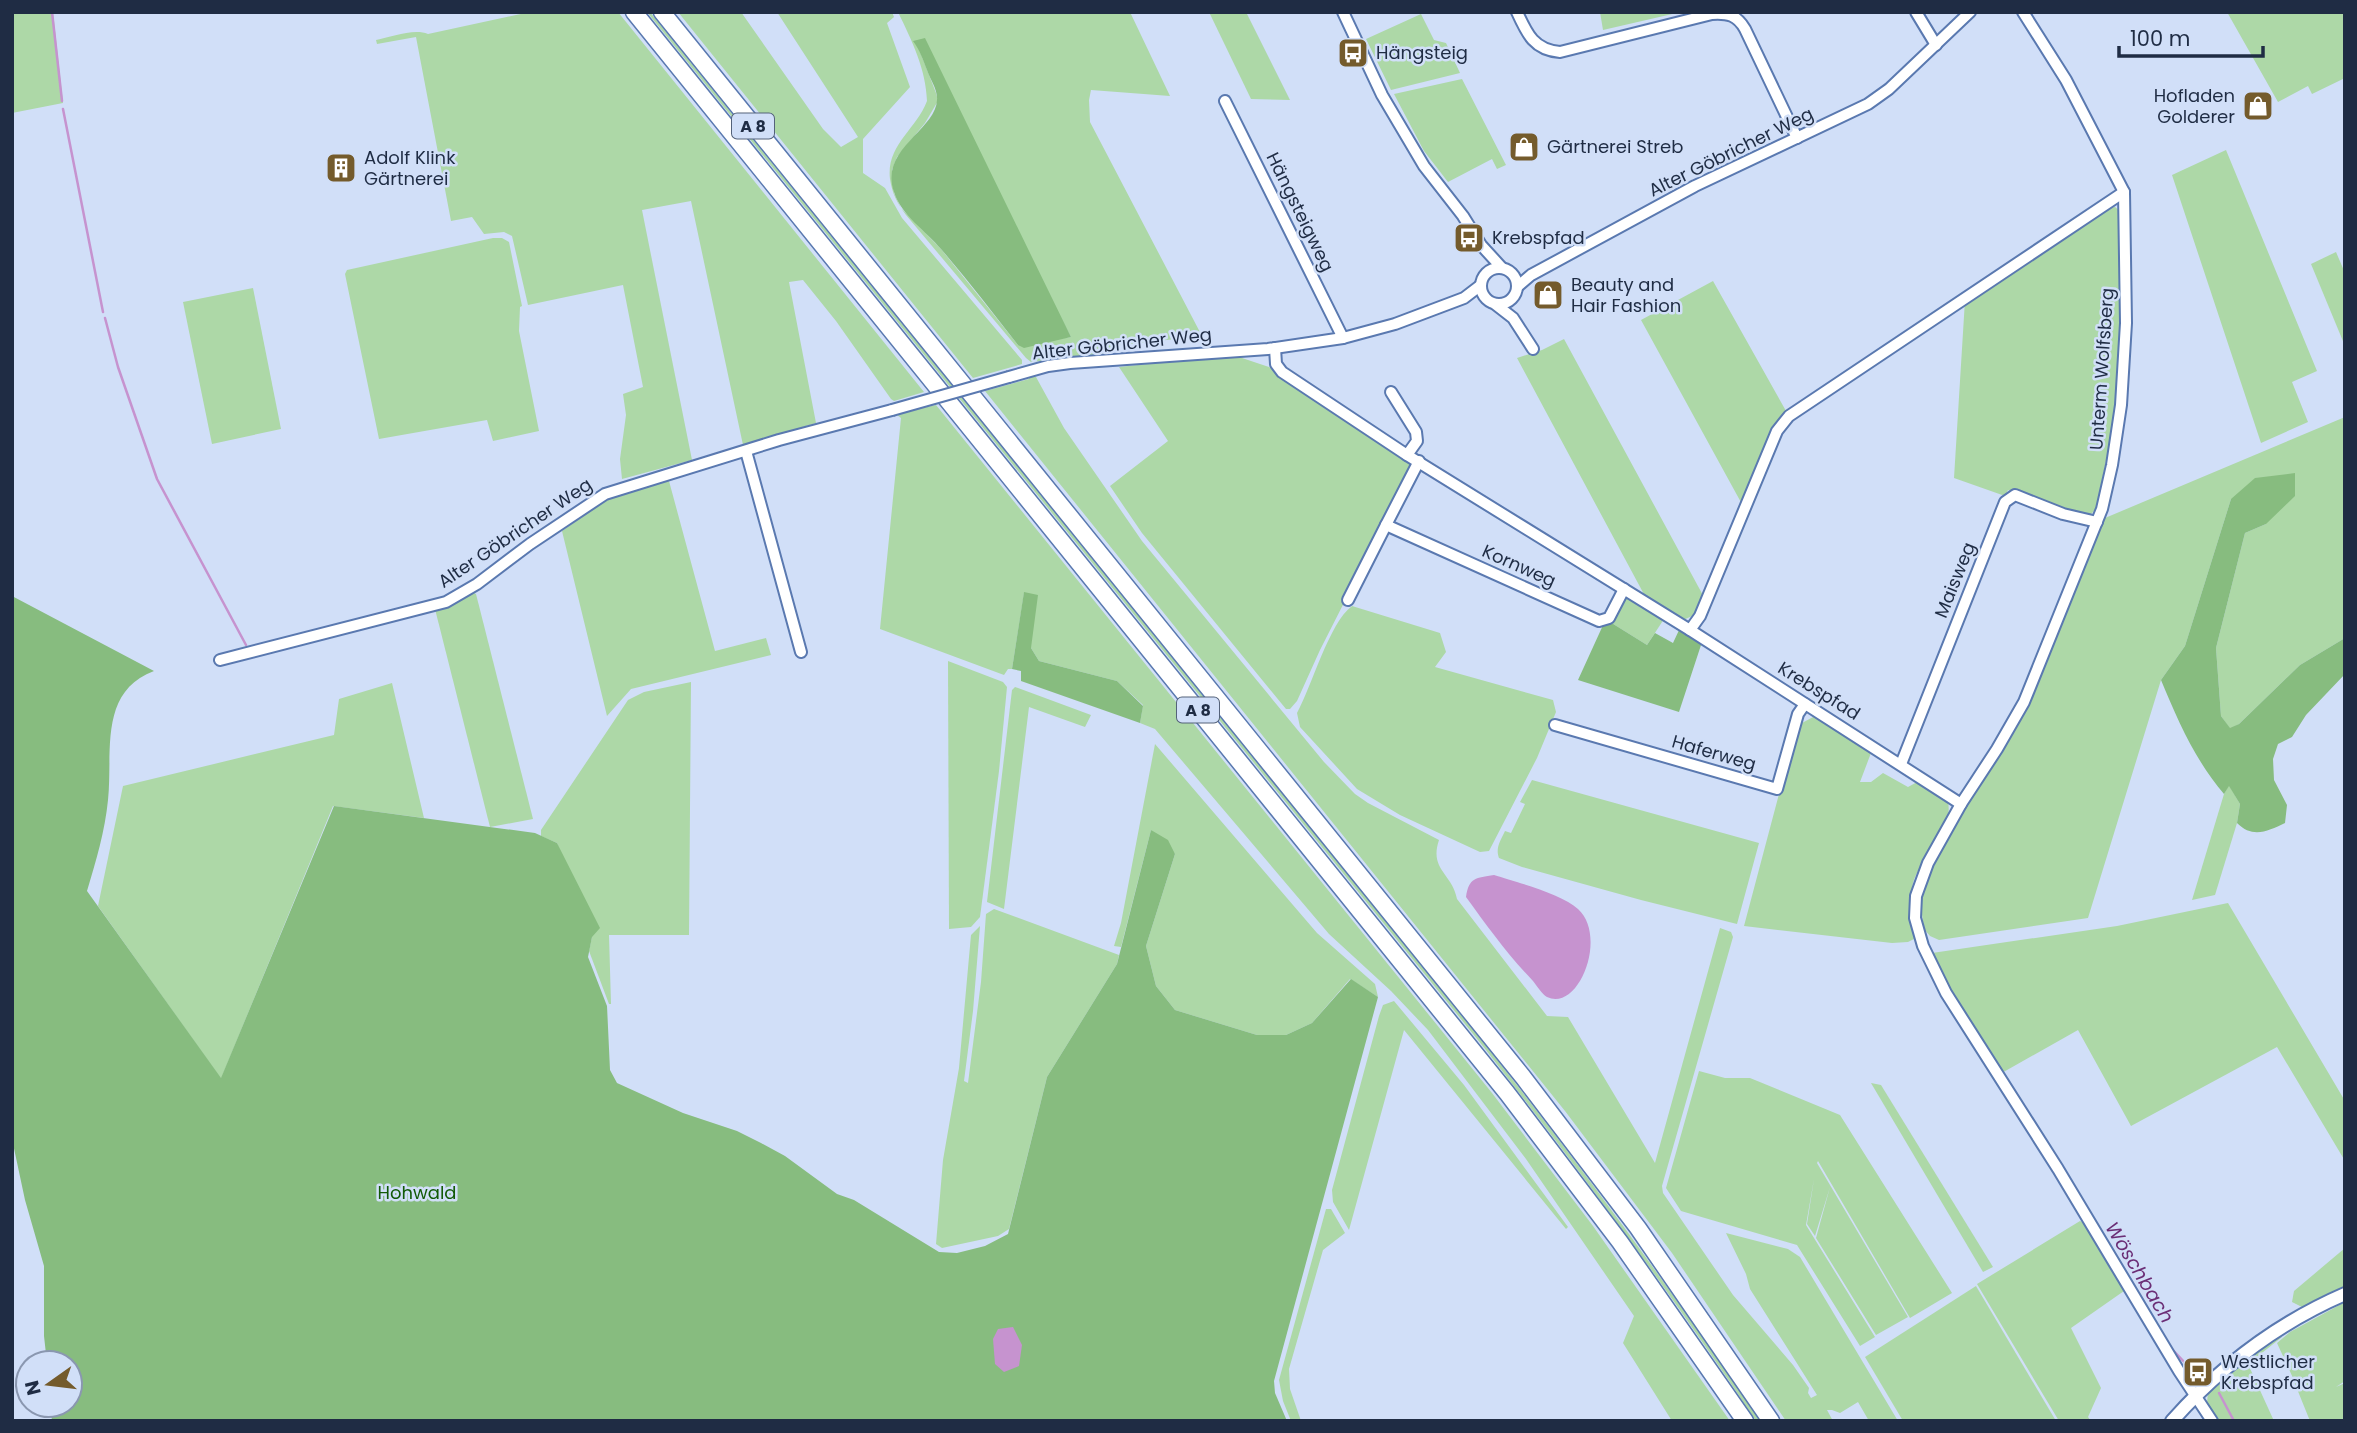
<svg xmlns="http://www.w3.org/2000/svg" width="2357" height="1433" font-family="Poppins,sans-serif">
<rect width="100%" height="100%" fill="#d1dff8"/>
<g fill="#add8a7" fill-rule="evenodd">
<polygon points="12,12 53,12 63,103 12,113"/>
<path d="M 530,12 L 618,12 L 924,392 L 894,401 L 891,399 L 836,321 L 803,280 L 789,282 L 816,423 L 743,445 L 691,201 L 642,210 L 692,460 L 622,479 L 620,459 L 626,415 L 623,394 L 643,387 L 623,285 L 528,305 L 512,236 L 504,232 L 484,234 L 472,217 L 451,221 L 416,37 L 377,44 L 376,40 C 391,37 414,28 428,34 Z"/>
<path d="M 647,12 L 650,12 L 1488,1048 C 1583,1169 1674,1293 1760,1421 L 1756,1421 C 1671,1293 1580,1171 1486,1050 Z"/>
<polygon points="678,12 741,12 823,129 841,147 858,137 777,12 892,12 894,17 887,23 910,87 863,139 863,173 885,188 902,218 1022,360 1022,364 973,378"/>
<path d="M 898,12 L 1130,12 L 1170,96 L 1091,90 L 1089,100 L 1090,122 L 1202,336 L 1114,346 L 1115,352 L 1031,362 L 1026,358 L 906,215 C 897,203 892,193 890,179 C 886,145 916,130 927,101 C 926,69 912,41 898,12 ZM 919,49 L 1071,337 L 1018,345 L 941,249 L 901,208 L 894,193 L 892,170 L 897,157 L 925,123 L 938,101 L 936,93 Z"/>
<polygon points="1209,12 1246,12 1290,100 1251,99"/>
<polygon points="1600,12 1681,12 1603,30"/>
<polygon points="2227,12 2345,12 2345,78 2312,94 2308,86 2278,102"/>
<polygon points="1421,14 1434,40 1446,43 1460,73 1391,90 1366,39"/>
<polygon points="1462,79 1506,165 1497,169 1492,159 1448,182 1424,151 1394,94"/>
<polygon points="2226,150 2317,371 2292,382 2308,422 2261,443 2172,175"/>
<polygon points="2115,207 2120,211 2122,319 2117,407 2096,509 2090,515 2080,515 2008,490 2005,496 1954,478 1965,300 2109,208"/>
<polygon points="493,238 502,238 509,242 522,306 520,307 519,331 539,431 493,441 487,420 379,439 345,274 347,270"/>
<polygon points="2336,252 2345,273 2345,346 2311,264"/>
<polygon points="1713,281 1786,411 1776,424 1743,506 1641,320"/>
<polygon points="253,288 281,429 212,444 183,302"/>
<polygon points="1564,339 1705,599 1697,614 1683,620 1646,598 1517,358 1542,350"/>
<polygon points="1211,357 1239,357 1269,367 1412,461 1414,465 1320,650 1297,701 1290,709 1286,709 1142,533 1110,486 1168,441 1119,367"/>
<path d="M 1029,375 L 1036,377 L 1064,428 L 1142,541 L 1324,762 L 1355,794 L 1368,803 L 1439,840 C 1429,870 1452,873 1457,899 L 1547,1016 L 1568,1017 L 1655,1163 L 1720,928 L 1731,932 L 1733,937 L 1662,1186 L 1663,1193 L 1733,1295 L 1793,1365 L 1809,1388 L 1808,1393 L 1811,1398 L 1817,1395 L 1750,1289 L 1746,1274 L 1726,1233 L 1788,1249 L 1800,1257 L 1898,1421 L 1869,1421 L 1858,1402 L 1840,1413 L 1832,1410 L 1827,1410 L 1833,1421 L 1786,1421 L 1672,1253 L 1565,1111 L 985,391 L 1029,379 Z"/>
<polygon points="936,405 1492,1093 1593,1226 1730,1421 1672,1421 1623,1343 1634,1316 1526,1159 1428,1030 1391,991 1329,934 1155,729 1140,723 1143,705 1117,681 1039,661 1031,648 1024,593 1012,669 1008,669 1004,675 880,629 901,418 896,414"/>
<polygon points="2345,417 2345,638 2300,665 2239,724 2230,729 2221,716 2216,648 2245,533 2266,524 2231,499 2185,646 2161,680 2088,918 1939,940 1930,936 1924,929 1921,907 1921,888 1945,837 2013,732 2095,535 2105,518"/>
<polygon points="669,481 715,651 766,638 771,655 631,689 607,716 562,531 609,498"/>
<polygon points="472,592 476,594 533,819 490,827 435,609"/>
<polygon points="1629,597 1664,619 1647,645 1610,622 1622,599"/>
<path d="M 1352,606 L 1440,633 L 1446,652 L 1435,667 L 1553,700 L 1556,712 L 1537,758 L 1489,851 L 1480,852 L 1400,815 L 1357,789 L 1300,727 L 1297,713 C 1312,686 1329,623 1352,606 Z"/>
<polygon points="948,661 1003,682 1007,687 999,771 980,917 971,927 949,929"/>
<polygon points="691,682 689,935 609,935 611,1004 609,1004 589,951 592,937 557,843 541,836 541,830 628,700 644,692"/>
<polygon points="392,683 424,818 333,806 221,1079 98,906 123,786 334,735 339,699"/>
<polygon points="1015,687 1091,715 1085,727 1029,707 1004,909 987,902 1012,690"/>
<path d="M 1815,716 L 1871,753 L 1860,782 L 1871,782 L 1883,773 L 1908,787 L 1919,781 L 1948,802 C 1954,831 1921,856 1913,883 C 1909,900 1914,921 1916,938 L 1908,942 L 1892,943 L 1744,926 L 1792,745 L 1796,743 L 1802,723 Z"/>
<polygon points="1155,744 1317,933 1375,984 1378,997 1350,979 1312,1023 1286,1035 1257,1035 1175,1010 1156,986 1146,946 1175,854 1151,830 1121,947 1114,946 1121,923"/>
<path d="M 1532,780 L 1759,843 L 1737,924 L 1641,900 L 1522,867 L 1499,858 C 1495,848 1501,840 1505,831 L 1511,833 L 1525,804 L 1520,802 Z"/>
<polygon points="2229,785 2240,804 2237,823 2215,895 2192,900 2224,794"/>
<polygon points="2228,903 2345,1101 2345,1161 2277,1047 2131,1126 2078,1030 2000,1074 1948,990 1932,953 2117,926"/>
<polygon points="994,909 1119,955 1117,964 1047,1077 1009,1229 998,1236 942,1248 936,1244 943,1160 959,1068 971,935 980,926 973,1011 964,1081 968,1083 981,982 986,914"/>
<polygon points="1394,1001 1464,1085 1568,1227 1566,1229 1404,1030 1349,1230 1333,1202 1332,1190 1379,1016 1383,1005"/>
<polygon points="1699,1071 1725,1078 1750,1078 1840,1115 1952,1293 1910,1318 1818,1161 1817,1163 1908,1317 1876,1335 1816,1238 1830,1187 1815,1236 1807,1224 1814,1179 1806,1225 1875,1337 1860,1346 1797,1245 1681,1211 1666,1188"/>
<polygon points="1871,1083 1881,1085 1993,1267 1983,1272"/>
<polygon points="1326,1209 1331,1209 1345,1233 1323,1250 1289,1369 1290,1389 1301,1421 1291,1421 1283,1401 1279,1380"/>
<polygon points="2080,1221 2084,1223 2124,1291 2071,1328 2101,1388 2088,1417 2091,1421 2059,1421 1977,1284"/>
<polygon points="2345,1248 2345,1288 2302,1307 2292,1302 2294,1291"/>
<polygon points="1976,1286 2056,1421 1903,1421 1865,1357"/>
<polygon points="2345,1302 2345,1381 2336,1387 2345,1383 2345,1421 2310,1421 2293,1379 2306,1380 2293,1378 2277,1343 2290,1332"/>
<polygon points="2279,1333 2282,1337 2248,1364 2274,1421 2217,1421 2207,1403 2208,1391 2237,1363"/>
</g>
<g fill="#87bc7f">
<path d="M 925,38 L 1071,337 L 1024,348 L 1018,345 C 993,313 968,280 941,249 C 926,231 901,215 894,192 C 879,149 936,130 937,100 C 938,90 930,79 927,70 C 923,60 920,50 913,41 Z"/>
<path d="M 2295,473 L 2295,496 L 2266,524 L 2245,533 L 2216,648 L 2221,716 L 2230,728 L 2239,724 L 2300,665 L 2345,638 L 2345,674 L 2306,715 L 2292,737 L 2278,744 L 2273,759 L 2274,780 L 2287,805 L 2285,823 C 2268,831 2253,839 2237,823 L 2240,804 L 2229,786 L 2224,794 C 2195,760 2178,721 2161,680 L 2185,646 L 2231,499 L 2255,478 Z"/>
<polygon points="1024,592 1038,595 1031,648 1039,661 1117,681 1143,706 1140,723 1021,681 1021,671 1012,669"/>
<path d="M 12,596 L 154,671 C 98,692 113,753 108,800 C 105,831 96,861 87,891 L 221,1078 L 334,806 L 535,833 L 557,843 L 600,928 L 592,937 L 588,957 L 607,1006 L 610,1070 L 617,1083 L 683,1113 L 737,1131 L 761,1143 L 785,1156 L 837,1194 L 854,1200 L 939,1252 L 957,1253 L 985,1246 L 1008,1234 L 1047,1077 L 1117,964 L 1151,830 L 1168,840 L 1175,854 L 1146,946 L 1156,986 L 1175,1010 L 1257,1035 L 1286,1035 L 1312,1023 L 1351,979 L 1378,997 L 1274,1381 L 1275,1393 L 1287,1421 L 52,1421 L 50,1405 L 70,1405 L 70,1363 L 47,1363 L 44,1336 L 44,1266 L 25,1200 L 12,1139 Z"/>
<polygon points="1610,622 1647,645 1655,633 1673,643 1680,628 1702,642 1679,712 1578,680 1604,623"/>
</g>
<g fill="#c693cf">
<path d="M 1494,875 C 1516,882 1562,894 1578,909 C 1608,936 1579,1012 1547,997 C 1542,994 1537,986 1533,981 C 1508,955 1487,926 1466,897 C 1469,877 1476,878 1494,875 Z"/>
<polygon points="1013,1327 1022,1345 1019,1366 1004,1372 995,1364 993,1339 998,1329"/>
</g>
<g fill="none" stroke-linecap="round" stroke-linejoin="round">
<g stroke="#c693cf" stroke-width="2.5">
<polyline points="52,12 62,101"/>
<polyline points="63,109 103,312"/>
<polyline points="105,318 118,367 157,479 246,645"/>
<polyline points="2170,1347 2188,1366"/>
<polyline points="2219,1393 2234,1421"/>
</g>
<g stroke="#5a79b0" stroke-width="14">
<g id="minor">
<polyline points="1343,12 1382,95 1424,166 1463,216 1481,245 1502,268"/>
<path d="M 1517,12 C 1527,34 1534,50 1560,52 L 1712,14 C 1728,13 1737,15 1745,29 L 1797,138"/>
<polyline points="1916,12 1936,45"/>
<polyline points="2023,12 2066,80 2124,192 2126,323 2121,405 2112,465 2102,509 2024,702 1997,749 1961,804 1928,863 1916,896 1915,918 1923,946 1946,993 2058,1169 2179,1371 2212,1421"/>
<polyline points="1225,101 1343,338"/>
<circle cx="1499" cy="286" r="18"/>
<polyline points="1517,287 1531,275 1695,186 1868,104 1889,89 1970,12"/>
<polyline points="1495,304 1513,318 1533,349"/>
<polyline points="1275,348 1276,364 1282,372 1407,455 1690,630 1961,804"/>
<polyline points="1009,377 1048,366 1070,363 1268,349 1343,338 1395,324 1464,298 1481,285"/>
<polyline points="1391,392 1416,432 1417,441 1407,455"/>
<polyline points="746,451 801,652"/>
<polyline points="1419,461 1386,525 1599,621 1609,618 1624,589"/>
<polyline points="1348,600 1386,525"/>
<polyline points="1690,630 1700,616 1777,431 1789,416 2124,192"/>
<polyline points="220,660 446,602 477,584 530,544 605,494 779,440 892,410"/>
<polyline points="1555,725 1777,789 1798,714 1805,704"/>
<polyline points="1901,764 2005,502 2015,495 2063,514 2097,522"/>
</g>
</g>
<g stroke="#5a79b0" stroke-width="16">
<path id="major" d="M 2172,1421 C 2220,1367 2278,1323 2345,1294"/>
</g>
<g stroke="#5a79b0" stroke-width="19">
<g id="highway">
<polyline points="634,12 1507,1093 1620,1242 1745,1421"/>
<polyline points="662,12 1523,1077 1638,1228 1771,1421"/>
</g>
</g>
<use href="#minor" stroke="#fff" stroke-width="10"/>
<use href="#major" stroke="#fff" stroke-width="12"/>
<use href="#highway" stroke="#fff" stroke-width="16"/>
<g stroke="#5a79b0" stroke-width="14" stroke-linecap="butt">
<polyline id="minor-bridge" points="892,410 1009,377"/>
</g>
<use href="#minor-bridge" stroke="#fff" stroke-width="10"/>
</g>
<defs>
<g id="bus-square" transform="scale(1.575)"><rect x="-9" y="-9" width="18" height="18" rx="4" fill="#745b2c" stroke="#d1dff8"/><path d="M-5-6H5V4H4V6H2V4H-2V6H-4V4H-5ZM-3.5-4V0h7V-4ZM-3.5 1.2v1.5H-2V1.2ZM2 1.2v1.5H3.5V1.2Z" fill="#fff"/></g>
<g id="shop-square" transform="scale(1.575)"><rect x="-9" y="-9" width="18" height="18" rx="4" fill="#745b2c" stroke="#d1dff8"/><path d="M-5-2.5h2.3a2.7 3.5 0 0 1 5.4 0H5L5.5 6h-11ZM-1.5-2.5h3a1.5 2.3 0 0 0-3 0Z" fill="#fff"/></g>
<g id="building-square" transform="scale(1.575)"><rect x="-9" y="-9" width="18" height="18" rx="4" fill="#745b2c" stroke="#d1dff8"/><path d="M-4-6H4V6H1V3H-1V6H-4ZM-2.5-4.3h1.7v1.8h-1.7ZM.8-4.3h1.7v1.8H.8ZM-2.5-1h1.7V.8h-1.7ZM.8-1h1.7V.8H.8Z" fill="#fff"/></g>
</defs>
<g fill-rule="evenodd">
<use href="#bus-square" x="1353" y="53"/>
<use href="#shop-square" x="2258" y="106"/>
<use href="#shop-square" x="1524" y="147"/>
<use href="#building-square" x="341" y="168"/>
<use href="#bus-square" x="1469" y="238"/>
<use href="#shop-square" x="1548" y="295"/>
<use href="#bus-square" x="2198" y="1372"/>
</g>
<g text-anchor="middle" stroke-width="5" stroke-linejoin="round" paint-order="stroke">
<g fill="#d1dff8" stroke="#54627a" stroke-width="2">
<rect x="732" y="113.5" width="42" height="25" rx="5"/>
<rect x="1177" y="697.5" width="42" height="25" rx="5"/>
</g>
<g font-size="16" font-weight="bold" fill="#1f2c44">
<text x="753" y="132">A 8</text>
<text x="1198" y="716">A 8</text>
</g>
<g font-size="18" fill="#1f2c44" stroke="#d1dff8" text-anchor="start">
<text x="1376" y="59">Hängsteig</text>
<text x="2235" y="102" text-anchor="end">Hofladen<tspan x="2235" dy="21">Golderer</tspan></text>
<text x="1547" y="153">Gärtnerei Streb</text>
<text x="364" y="164">Adolf Klink<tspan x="364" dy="21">Gärtnerei</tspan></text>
<text x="1492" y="244">Krebspfad</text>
<text x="1571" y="291">Beauty and<tspan x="1571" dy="21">Hair Fashion</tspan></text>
<text x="2221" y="1368">Westlicher<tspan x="2221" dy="21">Krebspfad</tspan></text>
</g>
<g font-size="18" fill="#1f2c44" stroke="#d1dff8">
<text transform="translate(1731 152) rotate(-26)" y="6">Alter Göbricher Weg</text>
<text transform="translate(1300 212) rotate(64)" y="6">Hängsteigweg</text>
<text transform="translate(1122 344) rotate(-6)" y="6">Alter Göbricher Weg</text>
<text transform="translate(2102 369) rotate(-86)" y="6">Unterm Wolfsberg</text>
<text transform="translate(515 533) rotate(-34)" y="6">Alter Göbricher Weg</text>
<text transform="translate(1519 566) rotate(24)" y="6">Kornweg</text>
<text transform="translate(1955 580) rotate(-68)" y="6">Maisweg</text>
<text transform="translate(1819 691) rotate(32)" y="6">Krebspfad</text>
<text transform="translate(1714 753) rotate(16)" y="6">Haferweg</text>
</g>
<g font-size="18" fill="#125a06" stroke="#d1dff8">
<text x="417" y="1199">Hohwald</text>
</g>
<g font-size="19" font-style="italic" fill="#6b2e76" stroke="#d1dff8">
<text transform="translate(2140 1272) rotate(59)" y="7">Wöschbach</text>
</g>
</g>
<rect width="2357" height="1433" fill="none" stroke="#1f2c44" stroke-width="28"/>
<g transform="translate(49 1384) rotate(256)"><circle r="33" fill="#d1dff8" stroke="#8a97b0" stroke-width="2"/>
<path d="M0-5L12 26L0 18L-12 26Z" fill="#745b2c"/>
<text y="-10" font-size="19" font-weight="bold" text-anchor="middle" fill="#1f2c44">N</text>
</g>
<path d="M2119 46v10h144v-10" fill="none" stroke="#1f2c44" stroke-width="3.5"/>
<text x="2130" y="46" font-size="21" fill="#1f2c44" stroke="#d1dff8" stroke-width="5" paint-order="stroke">100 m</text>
</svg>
